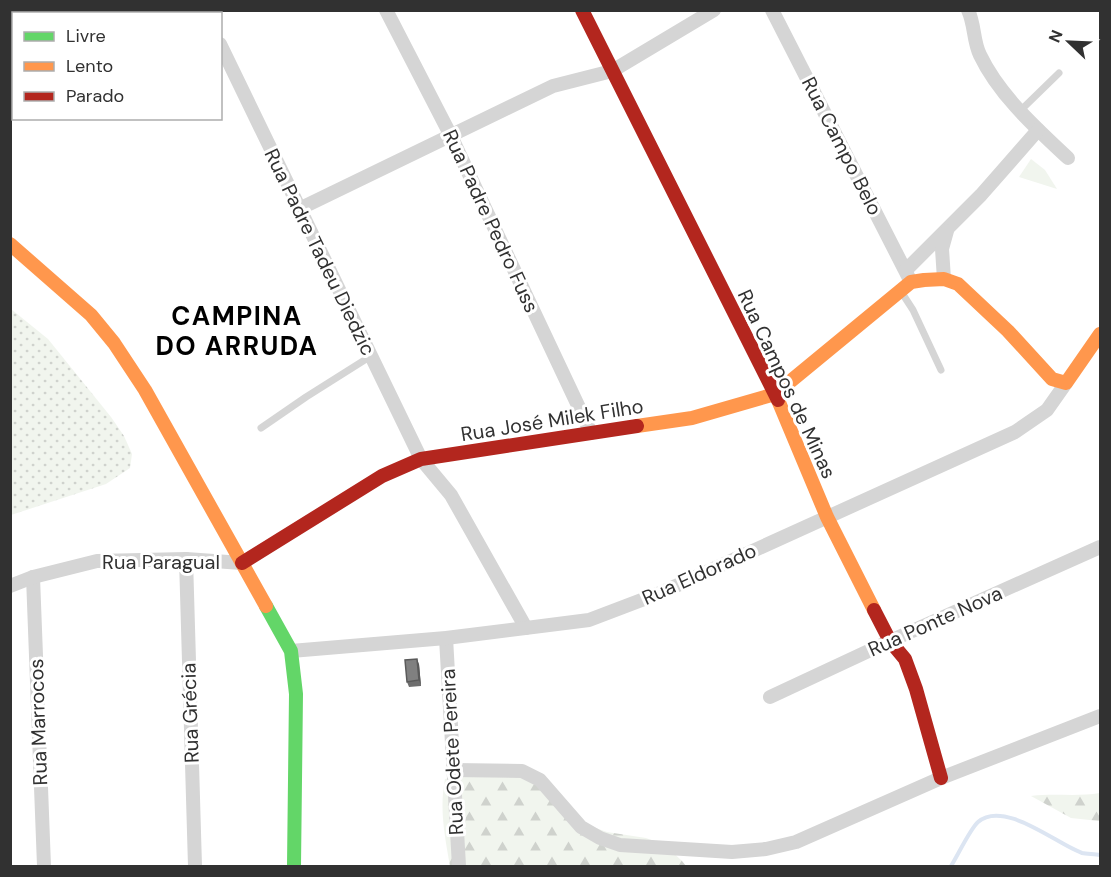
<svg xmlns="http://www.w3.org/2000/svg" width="1111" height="877" font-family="'DM Sans',sans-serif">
<defs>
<pattern id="grass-dots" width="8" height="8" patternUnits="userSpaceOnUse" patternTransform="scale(1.5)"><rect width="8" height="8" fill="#f1f5ee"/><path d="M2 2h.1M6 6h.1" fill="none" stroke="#cfd2cd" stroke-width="1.8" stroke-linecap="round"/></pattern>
<pattern id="forest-firs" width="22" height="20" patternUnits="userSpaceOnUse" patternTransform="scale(1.5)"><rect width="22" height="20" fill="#f1f5ee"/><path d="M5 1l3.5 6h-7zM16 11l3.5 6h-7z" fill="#cfd2cd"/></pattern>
</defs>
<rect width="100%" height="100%" fill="#fff"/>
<polygon fill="url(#grass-dots)" points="11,309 48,339 111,417 124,436 132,454 130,468 106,484 11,515"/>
<g fill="url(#forest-firs)">
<path d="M 473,774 L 523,774 L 590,826 L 607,832 L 646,838 L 665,845 L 682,861 L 686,866 L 450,866 C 445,837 439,809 445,779 Z"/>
<path d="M 1100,793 L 1100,821 L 1099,821 L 1071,818 L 1031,796 C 1054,793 1077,797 1100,793 Z"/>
</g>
<polygon fill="#f1f5ee" points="1031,159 1045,170 1057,189 1019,177"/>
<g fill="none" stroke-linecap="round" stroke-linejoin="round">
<path stroke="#dce5f2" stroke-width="4" d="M 951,866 C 957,857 970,829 978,822 C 1004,799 1058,845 1082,853 C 1087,854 1095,854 1100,855"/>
<g stroke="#d5d5d5" stroke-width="7">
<polyline points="1021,110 1059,73"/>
<polyline points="902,293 913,310 941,370"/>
<polyline points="261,428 306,397 371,356"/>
</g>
<g stroke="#d5d5d5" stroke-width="14">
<polyline points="204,10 206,14"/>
<polyline points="386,10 451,136 591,433"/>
<polyline points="772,10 911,282"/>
<path d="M 968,10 C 975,25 973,41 980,55 C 999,95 1036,128 1068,158"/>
<polyline points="220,44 421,459 451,495 526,628"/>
<polyline points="299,209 553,86 612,71 714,10"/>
<polyline points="906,270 981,195 1038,130"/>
<polyline points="944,279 942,249 947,231"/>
<polyline points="186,559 195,866"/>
<polyline points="33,577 44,866"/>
<polyline points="10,586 33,577 97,561 186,559 242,563"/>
<polyline points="446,638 459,866"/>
<polyline points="291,651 446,638 589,620 660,593 1015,432 1047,410 1066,383"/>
<polyline points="770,697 890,641 1100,547"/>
<polyline points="453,770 522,771 540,780 581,827 600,838 620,845 732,852 766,849 796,842 941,778 1100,716"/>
</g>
<polyline stroke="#63d668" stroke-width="14" points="266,606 291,651 296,694 294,866"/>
<g stroke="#ff974d" stroke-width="14">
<polyline points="10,244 91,315 114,343 145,390 266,606"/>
<polyline points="778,400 827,517 874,610"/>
<polyline points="637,426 692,418 775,394 911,282 924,280 944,279 958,284 1008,331 1052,379 1066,383 1100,334"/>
</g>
<g stroke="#b3261e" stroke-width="14">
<polyline points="582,10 778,400"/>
<polyline points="242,563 382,476 421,459 637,426"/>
<polyline points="874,610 890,641 905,659 916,689 941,778"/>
</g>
</g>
<polygon fill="#6e6e6e" points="419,664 421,686 409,687 407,682"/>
<polygon fill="#5a5a5a" points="417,659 419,664 421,686 419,680"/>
<polygon fill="#808080" stroke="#5a5a5a" stroke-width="1.5" points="417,659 419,680 407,682 405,660"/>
<g text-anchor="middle" stroke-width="6" stroke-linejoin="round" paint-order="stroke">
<g font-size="20" fill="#313131" stroke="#fff">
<text transform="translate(842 146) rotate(63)" y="7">Rua Campo Belo</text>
<text transform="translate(491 221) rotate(65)" y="7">Rua Padre Pedro Fuss</text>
<text transform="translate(320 252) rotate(64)" y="7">Rua Padre Tadeu Diedzic</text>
<text transform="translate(787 384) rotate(65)" y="7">Rua Campos de Minas</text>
<text transform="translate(552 420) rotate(-9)" y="7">Rua José Milek Filho</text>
<text x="161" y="569">Rua Paragual</text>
<text transform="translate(699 574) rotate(-24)" y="7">Rua Eldorado</text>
<text transform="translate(935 621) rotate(-24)" y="7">Rua Ponte Nova</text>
<text transform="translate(190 713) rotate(-92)" y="7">Rua Grécia</text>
<text transform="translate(38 722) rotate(-92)" y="7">Rua Marrocos</text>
<text transform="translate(452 752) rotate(-93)" y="7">Rua Odete Pereira</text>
</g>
<g font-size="26" font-weight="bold" letter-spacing="1.5" fill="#000" stroke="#fff">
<text x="237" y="325">CAMPINA<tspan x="237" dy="30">DO ARRUDA</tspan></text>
</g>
</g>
<rect width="1111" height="877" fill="none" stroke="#313131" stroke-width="24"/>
<rect x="12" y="12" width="210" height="108" fill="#ffffff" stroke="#adadad" stroke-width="1.5"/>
<rect x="24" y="32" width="30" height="9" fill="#63d668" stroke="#adadad" stroke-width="1.5"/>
<text x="66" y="42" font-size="18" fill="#313131">Livre</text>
<rect x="24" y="62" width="30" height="9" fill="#ff974d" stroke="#adadad" stroke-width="1.5"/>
<text x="66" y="72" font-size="18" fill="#313131">Lento</text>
<rect x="24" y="92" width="30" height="9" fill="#b3261e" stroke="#adadad" stroke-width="1.5"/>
<text x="66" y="102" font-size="18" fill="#313131">Parado</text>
<g transform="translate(1069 42) rotate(293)" stroke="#ffffff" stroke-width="4.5" paint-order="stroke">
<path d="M0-4.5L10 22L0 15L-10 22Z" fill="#313131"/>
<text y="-9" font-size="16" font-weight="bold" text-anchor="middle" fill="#313131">N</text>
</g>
</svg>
